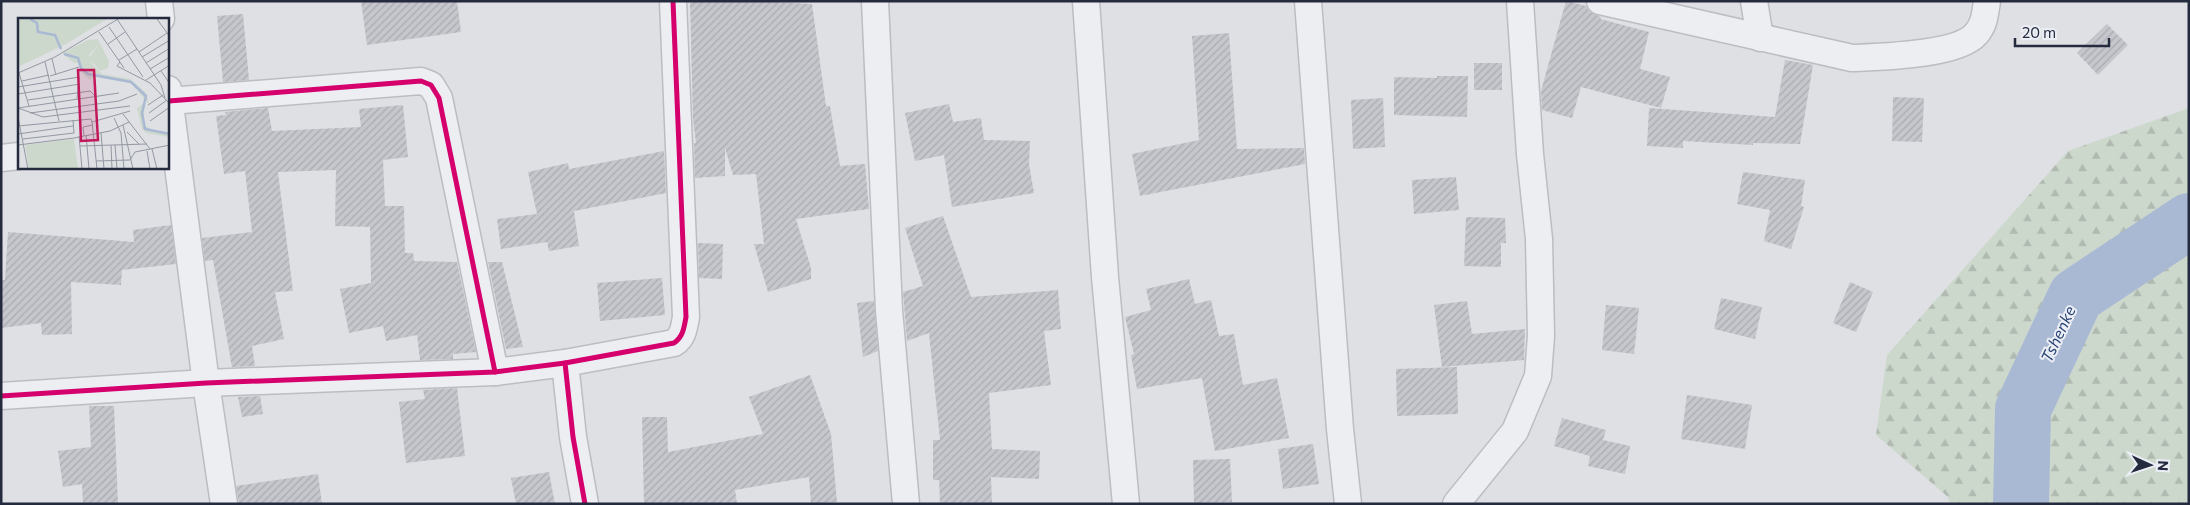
<svg xmlns="http://www.w3.org/2000/svg" width="2190" height="505" font-family="Commissioner,sans-serif">
<defs>
<pattern id="forest-firs" width="22" height="20" patternUnits="userSpaceOnUse" patternTransform="scale(1.25)"><rect width="22" height="20" fill="#cdd8cd"/><path d="M5 1l3.5 6h-7zM16 11l3.5 6h-7z" fill="#b0bab1"/></pattern>
<pattern id="building-hatch" width="6" height="6" patternUnits="userSpaceOnUse" patternTransform="scale(1.25)"><rect width="6" height="6" fill="#c5c7cd"/><path d="M-1 1l2-2M0 6l6-6M5 7l2-2" fill="none" stroke="#a9abb1"/></pattern>
</defs>
<rect width="100%" height="100%" fill="#dee0e4"/>
<polygon fill="url(#forest-firs)" points="2189,108 2189,504 1950,504 1948,497 1876,435 1887,355 2068,151"/>
<g fill="none" stroke-linecap="round" stroke-linejoin="round">
<polyline stroke="#a9b9d3" stroke-width="56" points="2021,504 2023,409 2076,296 2189,221"/>
</g>
<g fill="url(#building-hatch)">
<polygon points="361,1 457,1 461,32 367,45"/>
<polygon points="690,1 755,1 812,4 826,106 830,106 840,166 865,164 869,209 796,219 811,268 811,279 768,292 754,244 764,244 756,174 733,175 725,148 725,176 695,178 694,143 696,143 693,119"/>
<polygon points="1566,1 1586,6 1590,12 1601,17 1600,19 1649,32 1640,69 1670,77 1661,108 1581,87 1572,118 1542,110 1541,91"/>
<polygon points="243,14 249,80 223,82 217,16"/>
<polygon points="2107,24 2128,45 2098,75 2077,53"/>
<polygon points="1229,33 1237,149 1304,148 1305,164 1140,196 1132,154 1199,140 1192,36"/>
<polygon points="1785,60 1813,65 1800,144 1753,143 1753,145 1683,141 1683,148 1647,146 1649,108 1775,117"/>
<rect x="1474" y="63" width="28" height="27"/>
<polygon points="1437,76 1468,76 1467,117 1394,115 1394,77 1437,78"/>
<polygon points="1893,97 1924,98 1922,142 1892,141"/>
<polygon points="1383,98 1385,147 1353,149 1351,100"/>
<polygon points="949,104 953,122 981,118 984,140 1030,141 1029,164 1034,193 952,207 944,155 915,161 905,113"/>
<polygon points="403,105 408,157 383,160 385,206 404,206 405,253 413,253 414,261 457,262 476,352 453,354 453,359 420,360 417,335 386,341 383,326 349,333 340,289 371,283 370,227 335,226 336,170 278,172 293,291 275,292 284,339 252,346 255,366 232,367 213,260 205,261 202,238 252,232 245,171 224,174 216,116 226,115 225,112 268,108 272,131 361,127 359,109"/>
<polygon points="664,151 666,193 574,211 579,246 549,251 547,242 501,249 497,219 537,214 528,172 568,163 569,169"/>
<polygon points="1743,172 1805,180 1801,206 1804,207 1791,249 1764,241 1770,210 1737,204"/>
<polygon points="1456,177 1459,210 1414,214 1412,180"/>
<polygon points="943,216 971,297 1058,290 1061,329 1044,331 1051,385 989,393 992,449 1040,451 1039,479 991,477 992,504 940,504 939,480 933,480 933,440 940,440 929,333 907,341 903,292 923,286 905,228"/>
<polygon points="1466,217 1505,218 1506,243 1501,243 1501,267 1464,266"/>
<polygon points="171,225 176,264 122,270 121,285 71,282 72,334 42,335 41,323 1,328 1,280 5,280 8,232 134,242 133,230"/>
<polygon points="698,243 723,244 722,279 699,278"/>
<polygon points="488,262 502,262 523,347 506,349"/>
<polygon points="662,278 665,315 600,321 597,283"/>
<polygon points="1189,279 1195,304 1211,300 1219,336 1234,334 1243,385 1277,378 1289,438 1215,451 1202,378 1137,389 1131,355 1134,354 1125,317 1151,310 1146,289"/>
<polygon points="1850,282 1873,292 1856,332 1833,323"/>
<polygon points="1721,298 1762,307 1755,339 1714,329"/>
<polygon points="874,301 878,351 863,357 857,303"/>
<polygon points="1467,301 1472,334 1525,329 1524,360 1442,367 1434,305"/>
<polygon points="1606,305 1639,308 1634,354 1602,350"/>
<polygon points="1457,367 1458,414 1397,416 1396,369"/>
<polygon points="810,375 831,434 837,502 811,504 809,477 735,490 737,504 644,504 642,417 667,417 668,452 763,434 749,397"/>
<polygon points="457,388 465,456 406,463 399,402 425,399 423,390"/>
<polygon points="1687,395 1752,405 1745,449 1681,439"/>
<polygon points="260,396 263,414 242,417 238,397"/>
<polygon points="89,406 114,406 118,504 83,504 82,484 63,487 58,451 91,447"/>
<polygon points="1562,418 1606,430 1603,440 1630,446 1625,474 1588,466 1590,456 1554,446"/>
<polygon points="1313,444 1319,484 1283,489 1278,449"/>
<polygon points="1230,459 1232,502 1194,503 1193,460"/>
<polygon points="549,472 555,504 516,504 511,478"/>
<polygon points="318,474 322,504 239,504 236,486"/>
</g>
<g fill="none" stroke-linecap="round" stroke-linejoin="round">
<g stroke="#bbbdc2" stroke-width="29">
<g id="minor">
<polyline points="159,1 161,19"/>
<polyline points="875,1 889,310 906,504"/>
<polyline points="1086,1 1105,277 1126,504"/>
<polyline points="1308,1 1340,429 1348,504"/>
<path d="M 1600,1 L 1852,58 C 1880,57 1958,55 1976,34 C 1985,24 1985,13 1987,1"/>
<polyline points="1754,1 1760,38"/>
<polyline points="168,89 206,383 224,504"/>
<polyline points="169,101 421,81 431,85 439,98 495,372"/>
<polyline points="1,158 19,156"/>
<polyline points="1,396 206,383 495,372 565,363"/>
<path d="M 585,504 L 573,437 L 565,363 L 674,343 C 683,337 684,328 686,317 L 673,1"/>
<polyline points="1456,504 1515,431 1538,376 1541,336 1539,239 1530,154 1520,1"/>
</g>
</g>
<use href="#minor" stroke="#edeef1" stroke-width="26"/>
<g stroke="#ebeef5" stroke-width="8">
<g id="cycleway">
<polyline points="169,101 421,81 431,85 439,98 495,372"/>
<polyline points="1,396 206,383 495,372 565,363"/>
<path d="M 585,504 L 573,437 L 565,363 L 674,343 C 683,337 684,328 686,317 L 673,1"/>
</g>
</g>
<use href="#cycleway" stroke="#d6006c" stroke-width="5"/>
</g>
<g text-anchor="middle" stroke-width="4" stroke-linejoin="round" paint-order="stroke">
<g font-size="16" font-style="italic" fill="#2a4576" stroke="#ebeef5">
<text transform="translate(2058 334) rotate(-65)" y="6">Tshenke</text>
</g>
</g>
<g transform="translate(18 18)">
<rect width="151" height="151" fill="#dee0e4"/>
<path d="M 22,1 L 89,1 L 48,26 L 44,18 ZM 82,25 L 91,43 L 90,50 L 82,53 L 71,40 Z" fill="#cdd8cd"/>
<path d="M 80,21 L 82,25 L 71,37 L 75,47 L 84,56 L 112,61 L 128,75 L 131,86 L 113,65 L 78,59 L 72,62 L 65,56 L 60,45 L 56,45 L 44,35 L 70,22 Z" fill="#cdd8cd"/>
<path d="M 56,121 L 60,151 L 11,151 L 7,127 Z" fill="#cdd8cd"/>
<path d="M 1,1 L 22,1 L 44,18 L 48,26 L 0,49 ZM 127,85 L 125,106 L 137,114 L 150,114 L 151,119 L 128,115 L 124,111 L 119,90 Z" fill="#cdd8cd"/>
<path fill="none" stroke="#a9b9d3" stroke-width="2.5" d="M 12,1 L 19,5 L 20,14 L 37,17 L 43,31M 46,36 L 60,40 L 63,50 L 70,56 L 113,64 L 128,78 L 124,95 L 127,111 L 152,116"/>
<path fill="none" stroke="#9498a2" stroke-width="1" d="M 99,1 L 143,67 L 147,80M 139,1 L 152,19M 91,9 L 125,59M 81,14 L 106,50M 90,26 L 107,14M 121,34 L 149,15M 124,39 L 152,22M 34,41 L 38,57M 101,42 L 119,31M 27,44 L 41,103M 102,44 L 99,48 L 132,65 L 152,86M 128,45 L 152,30M 132,51 L 152,39M 143,53 L 152,66M 0,55 L 37,39 L 100,1M 1,55 L 11,88M 32,58 L 61,49M 128,62 L 152,47M 4,63 L 31,57M 0,69 L 61,59 L 59,81M 0,76 L 62,66M 10,82 L 72,73 L 78,79M 130,87 L 145,77M 0,90 L 25,99 L 112,88M 0,90 L 101,75M 12,95 L 101,83 L 119,76M 131,95 L 149,82M 105,96 L 132,131M 0,99 L 10,151M 96,100 L 103,115 L 106,151M 132,103 L 152,89M 74,104 L 79,151M 105,107 L 115,151M 0,108 L 73,101 L 74,104 L 112,93M 109,114 L 121,126M 83,115 L 86,151M 0,116 L 55,108M 68,117 L 71,151M 61,118 L 64,151M 66,118 L 65,109 L 75,107M 5,121 L 56,115 L 55,102M 0,127 L 56,120 L 92,113 L 111,104M 93,127 L 94,151M 97,127 L 99,151M 62,128 L 129,126M 134,131 L 139,151M 129,133 L 132,151M 78,143 L 112,142 L 117,134 L 152,127"/>
<path fill="#c2185b" fill-opacity="0.15" stroke="#c2185b" stroke-width="2.5" d="M 60,52 L 76,52 L 80,122 L 63,123 Z"/>
<rect width="151" height="151" fill="none" stroke="#242b3f" stroke-width="2.5"/>
</g>
<rect width="2190" height="505" fill="none" stroke="#242b3f" stroke-width="5"/>
<g transform="translate(2150 465) rotate(93)" stroke="#ebeef5" stroke-width="4" paint-order="stroke">
<path d="M0-4L9 19L0 12L-9 19Z" fill="#242b3f"/>
<text y="-8" font-size="14" font-weight="bold" text-anchor="middle" fill="#242b3f">N</text>
</g>
<path d="M2015 38v8h94v-8" fill="none" stroke="#242b3f" stroke-width="2.5"/>
<text x="2022" y="38" font-size="15" fill="#242b3f" stroke="#ebeef5" stroke-width="4" paint-order="stroke">20 m</text>
</svg>
